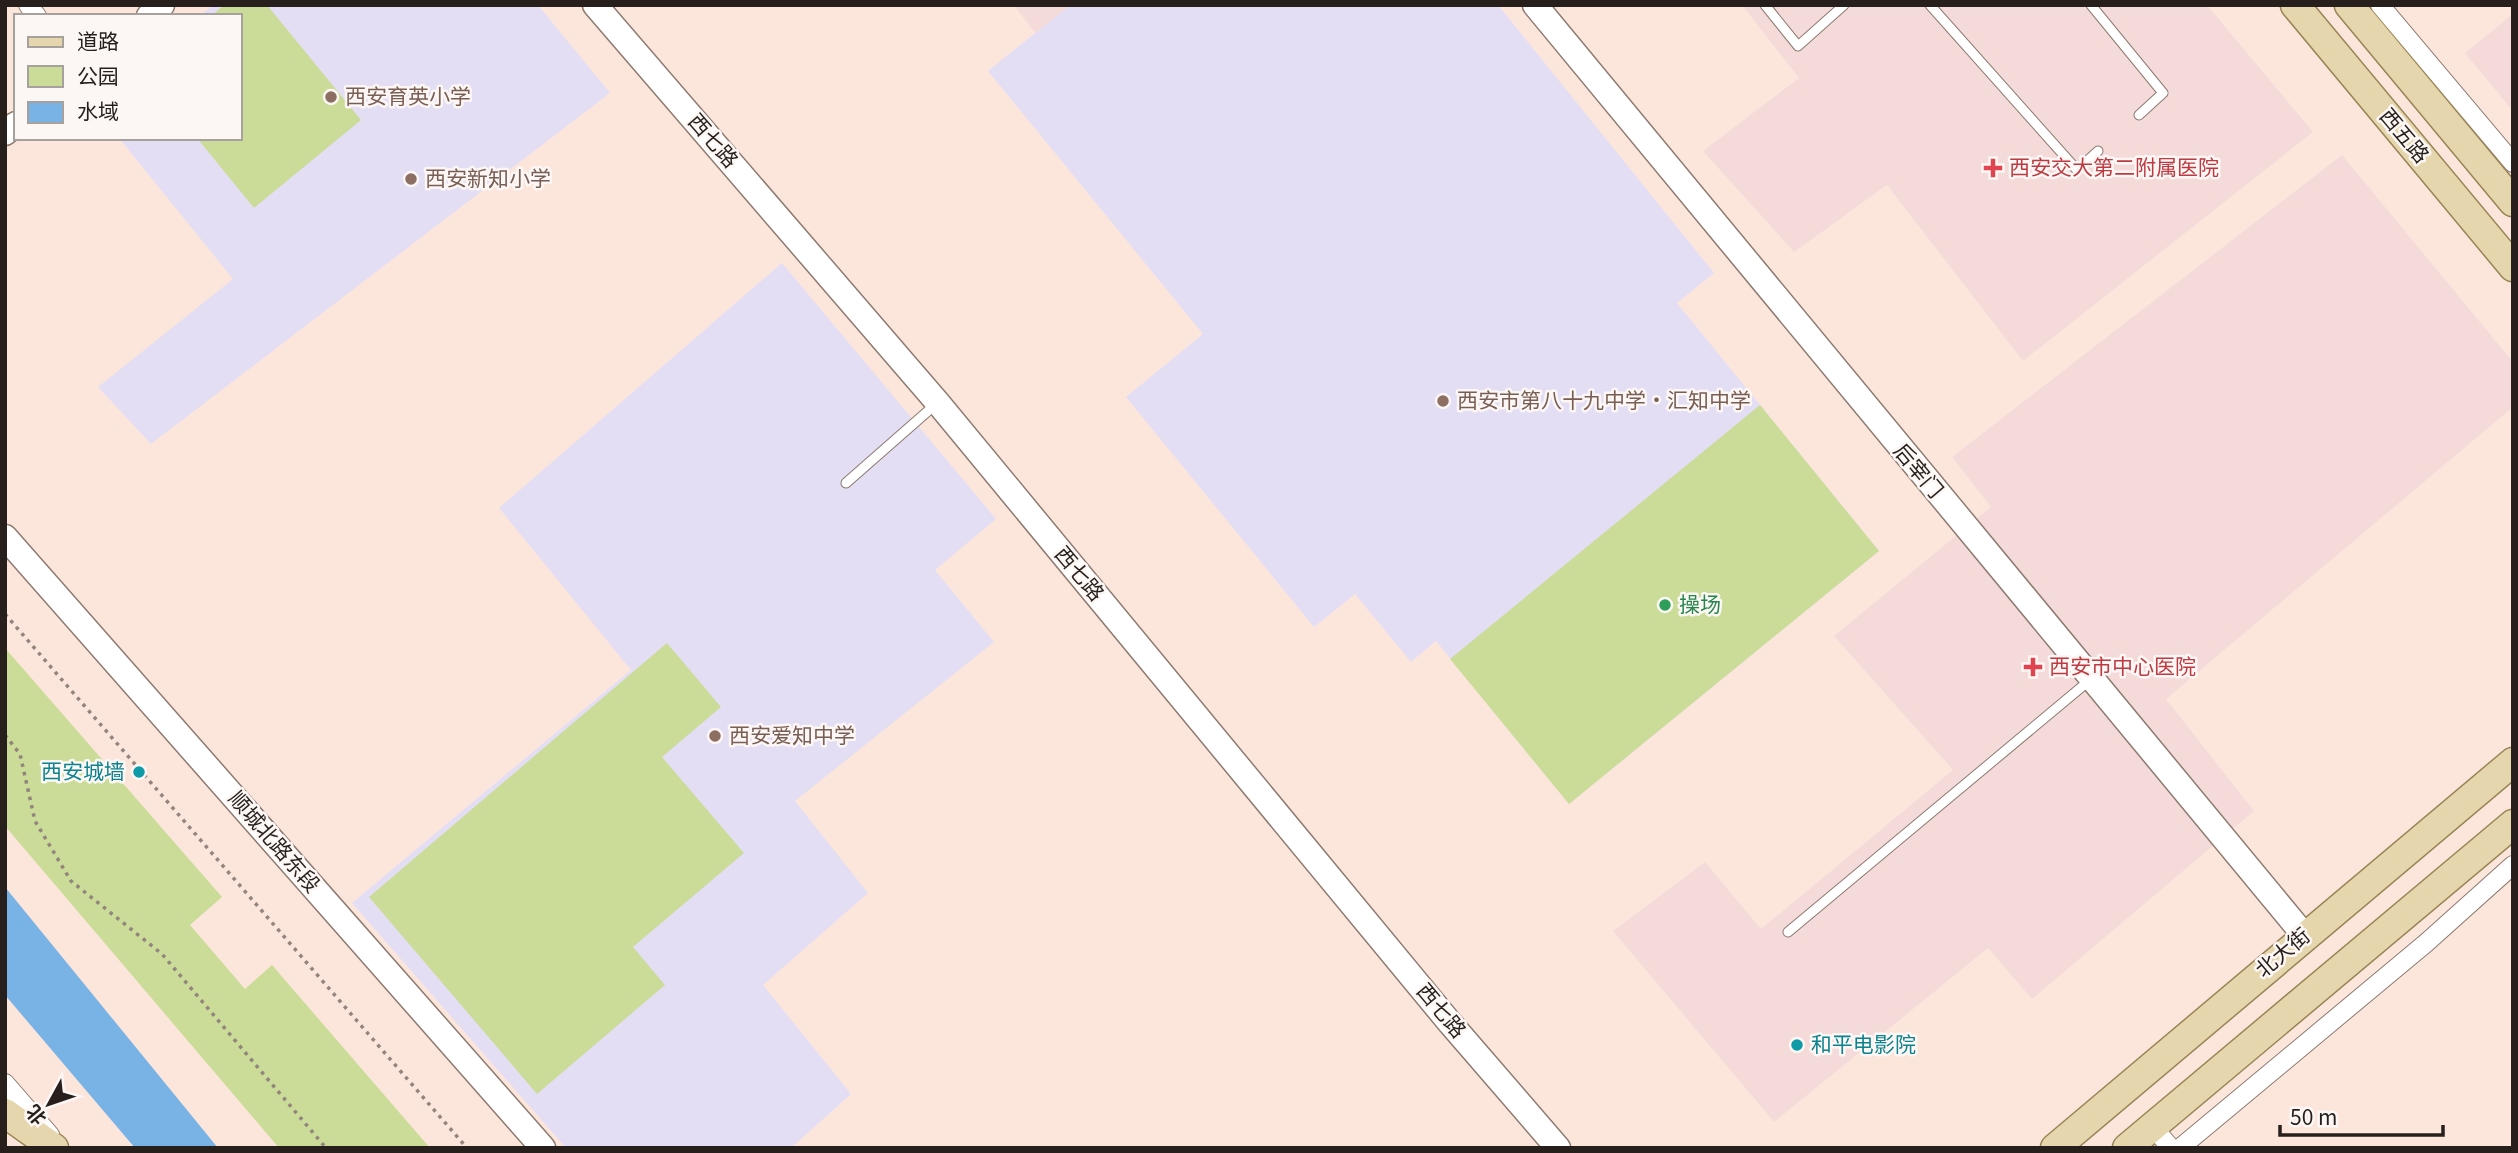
<svg xmlns="http://www.w3.org/2000/svg" width="2518" height="1153" font-family="Georgia,'Noto Sans SC',serif">
<rect width="100%" height="100%" fill="#fce6dc"/>
<g fill="#e3def4">
<polygon points="213,5 538,5 610,93 151,444 98,387 233,279 119,138 240,138 240,16 200,16"/>
<polygon points="1070,5 1498,5 1714,273 1677,303 1879,551 1569,804 1436,641 1411,662 1355,594 1314,627 1126,397 1203,334 988,71"/>
<polygon points="782,263 996,519 935,570 994,642 795,801 868,893 763,985 851,1094 791,1148 566,1148 352,903 631,670 499,508"/>
</g>
<g fill="#f5dada">
<polygon points="1014,5 1070,5 1035,33"/>
<polygon points="1742,5 2207,5 2313,132 2023,361 1887,185 1794,252 1703,151 1799,78"/>
<polygon points="2513,14 2513,111 2465,53"/>
<polygon points="2342,155 2513,362 2513,407 2166,699 2254,811 2032,999 1988,948 1774,1122 1613,931 1705,862 1761,929 1953,770 1834,636 1991,507 1952,457"/>
</g>
<g fill="#cadc97">
<polygon points="224,5 267,5 361,120 254,208 197,138 240,138 240,16 211,16"/>
<polygon points="1760,405 1879,551 1569,804 1450,659"/>
<polygon points="667,643 721,707 662,757 744,853 633,947 665,985 537,1094 369,897"/>
<polygon points="5,648 222,897 190,925 245,989 272,965 430,1148 279,1148 5,826"/>
</g>
<polygon fill="#79b3e5" points="5,887 218,1148 135,1148 5,995"/>
<g fill="none" stroke-linecap="round" stroke-linejoin="round">
<g stroke="#8d7a71" stroke-width="11">
<g id="lane">
<polyline points="1765,5 1798,46 1844,5"/>
<polyline points="1930,5 2077,170 2098,151"/>
<polyline points="2091,5 2163,93 2139,115"/>
<polyline points="846,483 936,404"/>
<polyline points="1788,932 2090,680"/>
</g>
</g>
<g stroke="#8d7a71" stroke-width="20">
<g id="street">
<polyline points="28,5 37,16"/>
<polyline points="2380,5 2513,163"/>
<polyline points="5,1083 50,1135"/>
<polyline points="2152,1126 2171,1148"/>
<polyline points="2180,1148 2426,943 2513,865"/>
</g>
</g>
<g stroke="#8d7a71" stroke-width="27">
<g id="secondary">
<polyline points="595,5 938,403 1450,1023 1558,1148"/>
<polyline points="1535,5 2304,935"/>
<polyline points="149,16 162,5"/>
<polyline points="5,133 16,124"/>
<polyline points="5,537 543,1148"/>
</g>
</g>
<g stroke="#998456" stroke-width="31">
<g id="primary">
<polyline points="2295,5 2513,267"/>
<polyline points="2349,5 2513,202"/>
<polyline points="5,1113 54,1148"/>
<polyline points="2055,1148 2513,762"/>
<polyline points="2127,1148 2513,824"/>
</g>
</g>
<g stroke="#93847e" stroke-width="3.5" stroke-dasharray="3.5 5" stroke-linecap="butt">
<polyline points="5,614 467,1148"/>
<polyline points="5,735 20,754 35,821 71,881 162,954 326,1148"/>
</g>
<use href="#lane" stroke="#fff" stroke-width="9"/>
<use href="#street" stroke="#fff" stroke-width="18"/>
<use href="#secondary" stroke="#fff" stroke-width="24"/>
<use href="#primary" stroke="#e6d6ad" stroke-width="28"/>
</g>
<g fill="#8d6e63" stroke="#fcf7f5" stroke-width="2.5">
<circle cx="331" cy="97" r="7"/>
<circle cx="411" cy="179" r="7"/>
<circle cx="1443" cy="401" r="7"/>
<circle cx="715" cy="736" r="7"/>
</g>
<g fill="#e0444e" stroke="#fcf7f5" stroke-width="2.5">
<path d="M1989.5 157.5h7v7h7v7h-7v7h-7v-7h-7v-7h7z"/>
<path d="M2029.5 656.5h7v7h7v7h-7v7h-7v-7h-7v-7h7z"/>
</g>
<circle fill="#2e9e5b" stroke="#fcf7f5" stroke-width="2.5" cx="1665" cy="605" r="7"/>
<g fill="#0f9aa8" stroke="#fcf7f5" stroke-width="2.5">
<circle cx="139" cy="772" r="7"/>
<circle cx="1797" cy="1045" r="7"/>
</g>
<g text-anchor="middle" stroke-width="5" stroke-linejoin="round" paint-order="stroke">
<g font-size="21" fill="#785e54" stroke="#fcf7f5" text-anchor="start">
<text x="345" y="104">西安育英小学</text>
<text x="425" y="186">西安新知小学</text>
<text x="1457" y="408">西安市第八十九中学·汇知中学</text>
<text x="729" y="743">西安爱知中学</text>
</g>
<g font-size="21" fill="#271f1c" stroke="#fcf7f5">
<text transform="translate(2404 136) rotate(50)" y="7">西五路</text>
<text transform="translate(713 141) rotate(49)" y="7">西七路</text>
<text transform="translate(1918 471) rotate(50)" y="7">后宰门</text>
<text transform="translate(1079 574) rotate(50)" y="7">西七路</text>
<text transform="translate(274 842) rotate(49)" y="7">顺城北路东段</text>
<text transform="translate(2283 953) rotate(-40)" y="7">北大街</text>
<text transform="translate(1441 1011) rotate(50)" y="7">西七路</text>
</g>
<g font-size="21" fill="#be3a42" stroke="#fcf7f5" text-anchor="start">
<text x="2009" y="175">西安交大第二附属医院</text>
<text x="2049" y="674">西安市中心医院</text>
</g>
<g font-size="21" fill="#27864d" stroke="#fcf7f5" text-anchor="start">
<text x="1679" y="612">操场</text>
</g>
<g font-size="21" fill="#0d838f" stroke="#fcf7f5" text-anchor="end">
<text x="125" y="779">西安城墙</text>
<text x="1811" y="1052" text-anchor="start">和平电影院</text>
</g>
</g>
<rect width="2518" height="1153" fill="none" stroke="#271f1c" stroke-width="14"/>
<rect x="14" y="14" width="228" height="126" fill="#fcf7f5" stroke="#a7a19e" stroke-width="2"/>
<rect x="28" y="37" width="35" height="10" fill="#e6d6ad" stroke="#a7a19e" stroke-width="2"/>
<text x="77" y="49" font-size="21" fill="#271f1c">道路</text>
<rect x="28" y="66" width="35" height="21" fill="#cadc97" stroke="#a7a19e" stroke-width="2"/>
<text x="77" y="84" font-size="21" fill="#271f1c">公园</text>
<rect x="28" y="102" width="35" height="21" fill="#79b3e5" stroke="#a7a19e" stroke-width="2"/>
<text x="77" y="119" font-size="21" fill="#271f1c">水域</text>
<g transform="translate(49 1104) rotate(230)" stroke="#fcf7f5" stroke-width="5" paint-order="stroke">
<path d="M0-5L12 26L0 18L-12 26Z" fill="#271f1c"/>
<text y="-10" font-size="19" font-weight="bold" text-anchor="middle" fill="#271f1c">北</text>
</g>
<path d="M2280 1125v10h163v-10" fill="none" stroke="#271f1c" stroke-width="3.5"/>
<text x="2290" y="1125" font-size="21" fill="#271f1c" stroke="#fcf7f5" stroke-width="5" paint-order="stroke">50 m</text>
</svg>
